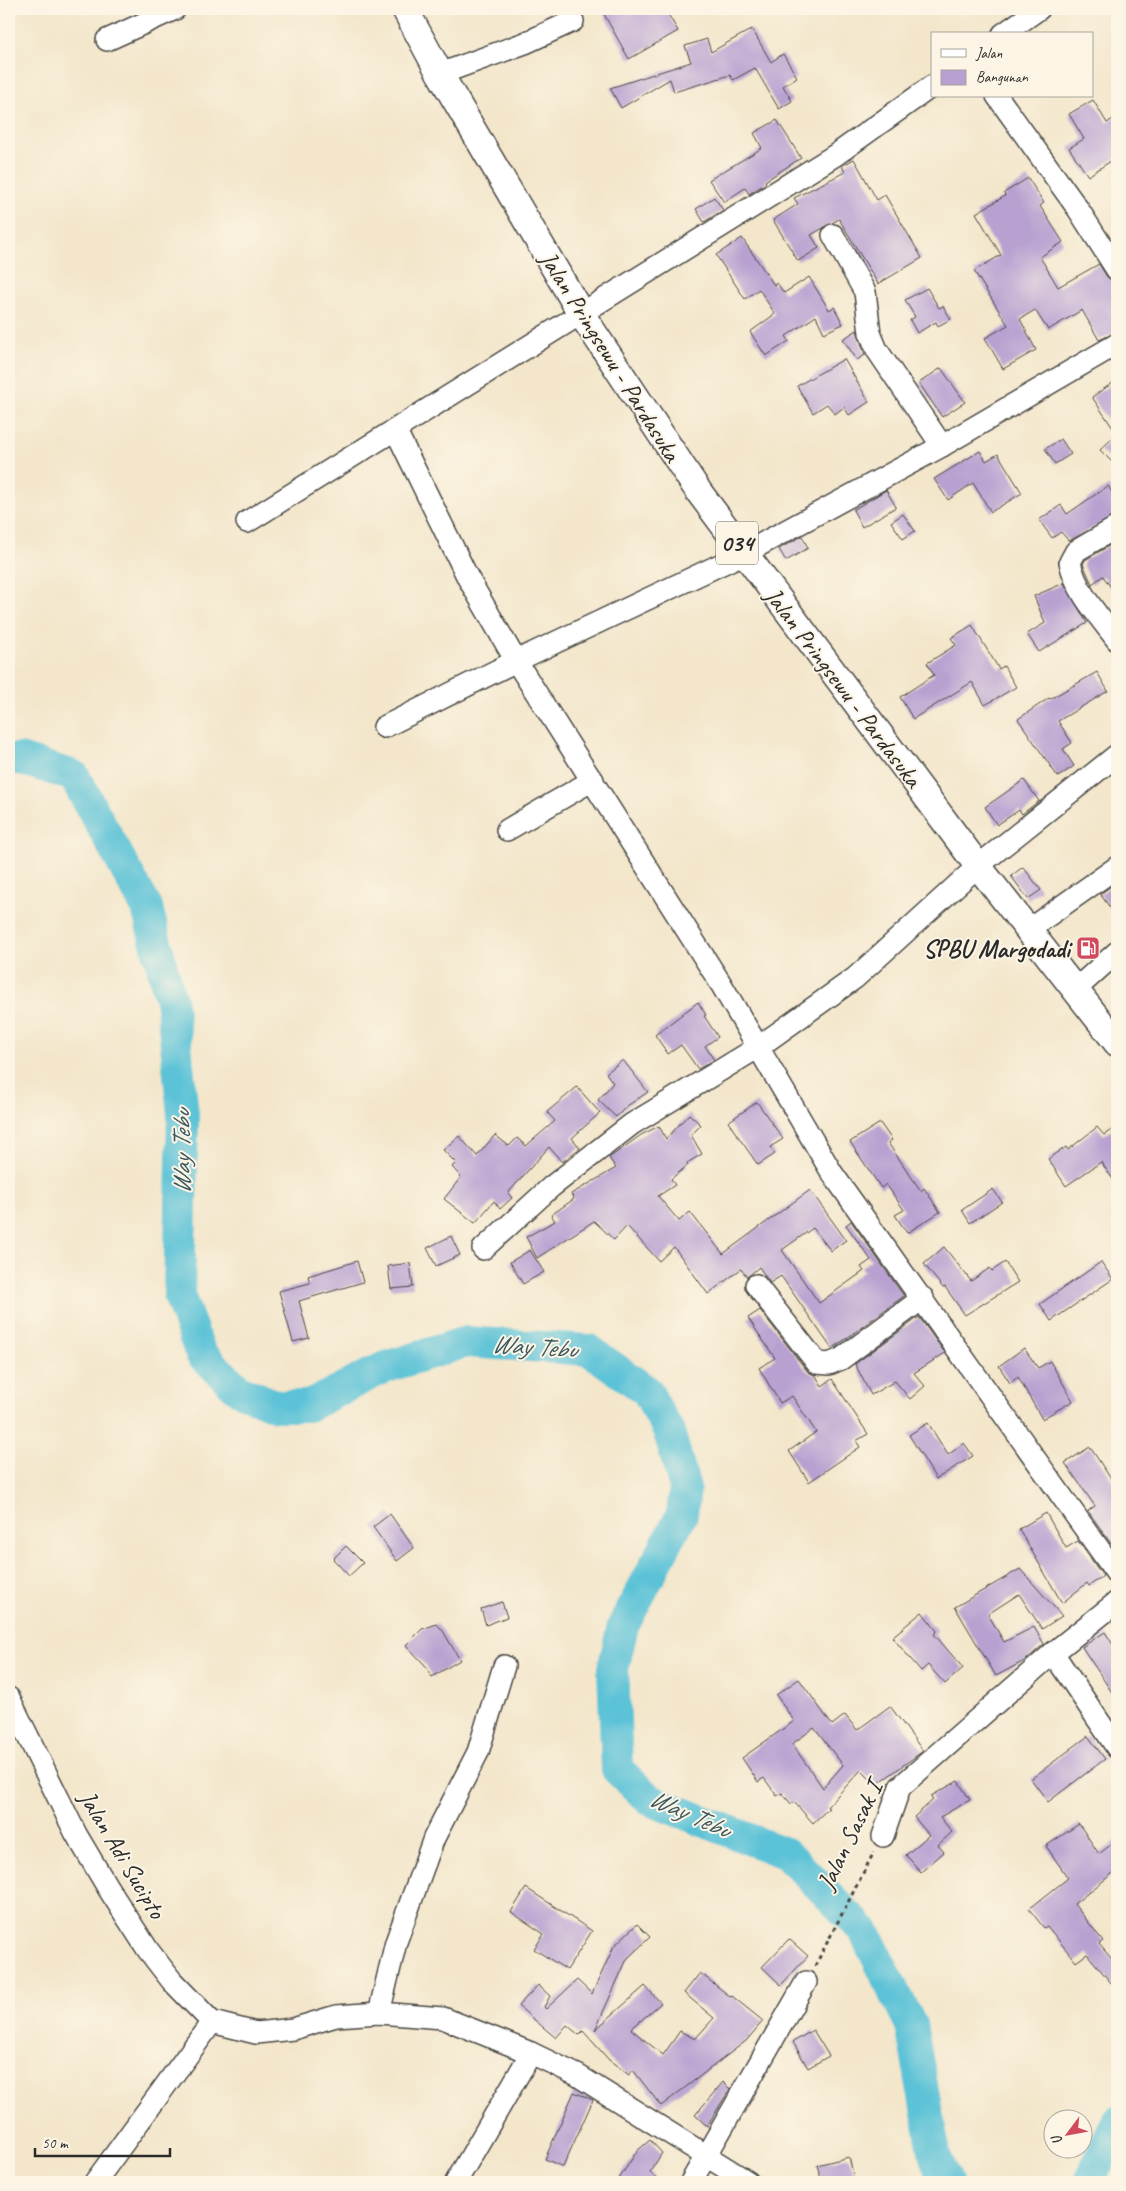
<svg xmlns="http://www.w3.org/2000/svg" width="1126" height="2191" font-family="Caveat,sans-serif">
<rect width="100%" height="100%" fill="#fcf5e5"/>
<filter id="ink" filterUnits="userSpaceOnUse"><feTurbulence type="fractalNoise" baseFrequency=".02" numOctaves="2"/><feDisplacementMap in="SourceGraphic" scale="10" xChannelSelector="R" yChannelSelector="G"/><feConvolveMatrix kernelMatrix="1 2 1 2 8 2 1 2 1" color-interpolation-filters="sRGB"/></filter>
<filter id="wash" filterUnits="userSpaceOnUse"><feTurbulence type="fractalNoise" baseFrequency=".0096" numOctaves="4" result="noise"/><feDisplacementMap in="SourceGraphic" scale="20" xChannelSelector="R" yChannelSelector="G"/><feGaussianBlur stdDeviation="1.12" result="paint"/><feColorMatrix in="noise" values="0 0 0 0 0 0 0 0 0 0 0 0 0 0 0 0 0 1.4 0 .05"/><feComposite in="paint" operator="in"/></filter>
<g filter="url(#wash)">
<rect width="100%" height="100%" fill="#f3e6cb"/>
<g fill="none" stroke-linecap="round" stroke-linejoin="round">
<g stroke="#5bc2d7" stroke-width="32">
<polyline points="9,759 20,759 74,776 147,908 172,1005 183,1115 179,1295 201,1354 239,1390 277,1406 308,1406 383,1368 466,1342 589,1350 647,1391 669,1432 685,1488 682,1514 623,1626 613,1669 617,1769 650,1800 787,1854 864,1931 911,2025 935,2156 947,2182"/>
<polyline points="1089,2182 1117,2122"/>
</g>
</g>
<g id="blocks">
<g fill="#b8a1d1" fill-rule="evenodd">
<polygon points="601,9 665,9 678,31 629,59"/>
<polygon points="752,29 771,62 783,54 797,77 783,86 792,101 779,109 755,68 733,80 730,75 674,92 670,79 621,108 610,88 691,62 685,46 707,39 711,52"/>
<polygon points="1093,100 1107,123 1117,116 1117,157 1088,176 1069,148 1084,139 1069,114"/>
<polygon points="777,120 801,158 765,181 766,183 749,194 745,188 724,202 709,180 762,148 754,133"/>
<polygon points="854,159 877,200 885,195 922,258 878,284 839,219 811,235 819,248 798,261 773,220 798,204 794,198 845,172 842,166"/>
<polygon points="1028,178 1044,203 1040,206 1063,242 1040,257 1058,287 1099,264 1107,277 1117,282 1117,332 1099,340 1082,310 1048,330 1035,310 1020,319 1036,350 1003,369 985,338 1008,325 974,271 1001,255 976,213 1005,196 1004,193"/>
<polygon points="714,197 723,210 704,222 696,209"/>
<polygon points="742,238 774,285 777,283 784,293 809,277 829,310 834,307 843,324 824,333 816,316 786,336 789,341 766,356 750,332 775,314 759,289 745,299 716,255"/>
<polygon points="927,288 939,308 943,306 951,319 938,326 936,322 917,333 910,320 915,317 905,300"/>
<polygon points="857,330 865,355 857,360 843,339"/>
<polygon points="844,359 869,402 849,415 844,407 835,414 827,404 813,413 797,386"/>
<polygon points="941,368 965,402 942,417 919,383"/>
<polygon points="1117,380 1117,467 1100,450 1117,434 1092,397"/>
<polygon points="1061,439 1071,454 1055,464 1045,449"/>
<polygon points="980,451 986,461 998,454 1022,493 991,512 973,483 948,500 934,479"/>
<polygon points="1108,486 1117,500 1117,515 1069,541 1061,532 1052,538 1039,520 1061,505 1067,514"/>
<polygon points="886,490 896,507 862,527 853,510"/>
<polygon points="903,514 915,531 903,539 891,522"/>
<polygon points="802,536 808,548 786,561 779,549"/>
<polygon points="1117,541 1117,596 1103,576 1092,584 1083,564 1085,560"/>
<polygon points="1064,583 1087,623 1039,652 1027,634 1045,623 1034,596"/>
<polygon points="972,625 999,669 1004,666 1016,687 985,705 972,682 913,719 900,697 934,675 927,663 956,645 951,638"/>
<polygon points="1097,672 1108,691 1058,721 1072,743 1063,749 1074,766 1058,777 1018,719 1049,698 1050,699"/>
<polygon points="1024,780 1039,801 1022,814 1019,810 997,825 985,807"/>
<polygon points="1023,867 1041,890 1028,899 1011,876"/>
<polygon points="1117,882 1117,917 1100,894"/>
<polygon points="698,1002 706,1015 704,1016 718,1037 705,1046 714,1060 698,1069 681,1045 668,1054 655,1035"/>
<polygon points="623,1060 648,1092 627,1106 616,1117 598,1100 613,1083 606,1073"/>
<polygon points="577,1087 600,1113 572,1138 580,1148 562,1162 549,1147 508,1193 512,1198 500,1209 494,1201 475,1223 444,1199 461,1177 452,1167 456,1163 443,1150 459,1136 477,1156 495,1135 509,1146 517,1138 526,1146 555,1121 547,1112"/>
<polygon points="757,1102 783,1139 770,1147 775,1154 758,1165 728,1122"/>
<polygon points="689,1114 701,1125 691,1135 702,1154 687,1163 688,1165 671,1179 675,1185 658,1196 679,1221 690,1212 723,1254 810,1190 846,1240 831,1251 813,1228 782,1250 819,1303 864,1271 861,1267 871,1260 846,1225 851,1221 904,1296 832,1349 781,1276 770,1283 759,1267 747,1277 741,1269 708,1294 674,1247 659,1261 627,1226 614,1240 594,1221 537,1258 526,1237 555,1221 551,1215 574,1199 571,1194 616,1168 609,1158 641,1135 659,1126 666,1139"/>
<polygon points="880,1123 892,1140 888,1143 921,1191 924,1188 940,1212 907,1233 895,1215 904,1210 886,1184 881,1188 850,1142"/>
<polygon points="1117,1126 1117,1185 1101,1162 1066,1186 1048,1159 1066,1147 1068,1150 1097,1127 1104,1135"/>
<polygon points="993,1189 1002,1202 970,1223 962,1210"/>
<polygon points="451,1236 460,1255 436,1266 427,1248"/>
<polygon points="944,1247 971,1281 990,1268 992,1271 1005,1262 1018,1282 965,1315 945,1287 943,1288 924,1264"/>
<polygon points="530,1250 544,1272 523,1284 510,1262"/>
<polygon points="357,1261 363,1282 299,1301 309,1338 293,1342 279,1291 310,1283 308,1276"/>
<polygon points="1101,1262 1113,1279 1051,1321 1040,1304"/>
<polygon points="410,1263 413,1287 391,1289 388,1266"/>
<polygon points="760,1310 807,1371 816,1376 822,1386 832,1379 868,1434 856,1441 860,1447 809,1482 789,1451 816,1432 792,1396 780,1403 759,1368 775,1358 748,1318"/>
<polygon points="919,1317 945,1353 914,1373 925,1386 910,1399 895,1381 871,1395 855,1364"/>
<polygon points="1024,1348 1038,1368 1050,1361 1073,1401 1042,1419 1018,1377 1010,1383 999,1366"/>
<polygon points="928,1423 948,1455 964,1443 973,1456 936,1479 909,1435"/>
<polygon points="1090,1447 1117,1488 1117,1548 1115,1549 1088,1511 1095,1506 1065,1463"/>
<polygon points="1046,1513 1066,1548 1078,1541 1103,1576 1089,1586 1087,1583 1062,1603 1019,1529"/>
<polygon points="390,1514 414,1548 397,1561 373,1527"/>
<polygon points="346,1546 363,1563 349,1576 333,1559"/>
<polygon points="1020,1569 1062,1616 1042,1629 1019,1594 988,1614 1004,1642 1034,1627 1044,1644 1026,1660 996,1676 955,1607"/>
<polygon points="502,1602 507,1617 486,1625 481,1609"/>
<polygon points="922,1612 937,1631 934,1634 963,1668 945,1684 928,1665 921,1671 892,1637"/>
<polygon points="437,1624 443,1631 460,1660 432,1677 425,1665 406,1645 422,1629"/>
<polygon points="1105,1632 1117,1651 1117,1700 1082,1647"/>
<path d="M 799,1679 L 832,1725 L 845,1715 L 857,1730 L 890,1706 L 923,1751 L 876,1785 L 861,1770 L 827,1807 L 829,1808 L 813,1823 L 794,1802 L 791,1804 L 782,1793 L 777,1796 L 764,1778 L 758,1782 L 742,1758 L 794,1721 L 776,1695 ZM 814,1728 L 843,1765 L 823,1788 L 792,1744 Z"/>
<polygon points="1088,1736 1105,1759 1048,1802 1031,1779"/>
<polygon points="958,1781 970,1800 940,1817 952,1832 938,1845 944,1852 921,1872 906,1855 929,1835 914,1817 933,1800 931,1796"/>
<polygon points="1079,1824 1099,1854 1117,1840 1117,1870 1074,1904 1103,1941 1099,1944 1117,1965 1117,1990 1087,1954 1076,1962 1047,1926 1044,1928 1029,1909 1068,1878 1046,1846"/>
<polygon points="526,1888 592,1931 567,1970 534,1949 544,1934 511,1912"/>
<polygon points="637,1924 650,1937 627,1959 595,2030 645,1986 661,2003 631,2029 663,2055 680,2031 695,2039 714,2018 684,1993 700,1973 731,1997 732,1996 763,2021 746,2041 661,2106 633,2070 629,2075 609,2060 583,2031 579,2035 567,2025 556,2038 518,2006 538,1985 550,1996 544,2007 546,2009 577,1980 592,1994 614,1946"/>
<polygon points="789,1939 808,1956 781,1985 762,1967"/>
<polygon points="813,2030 829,2056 808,2068 793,2042"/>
<polygon points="723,2082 730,2089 707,2126 695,2115"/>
<polygon points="574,2092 593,2100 563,2167 545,2159"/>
<polygon points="650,2140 662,2153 650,2172 659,2182 617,2182 637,2151"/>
<polygon points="849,2157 855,2182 822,2182 817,2165"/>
</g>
</g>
</g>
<g filter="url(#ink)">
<use href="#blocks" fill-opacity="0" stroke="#494743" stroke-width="1"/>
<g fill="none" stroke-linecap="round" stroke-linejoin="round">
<g stroke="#494743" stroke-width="24">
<g id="minor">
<polyline points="1003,34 1039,9"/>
<polyline points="107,40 175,9"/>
<polyline points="440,74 525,43 573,21"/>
<polyline points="997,96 1078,209 1117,270"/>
<polyline points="833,235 865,292 870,333 877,350 942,446"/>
<polyline points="396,431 468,578 516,661 721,984 832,1173 1117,1574"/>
<polyline points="247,522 837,154 932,86"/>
<path d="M 1117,527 L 1076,551 L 1070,562 C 1076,592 1099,616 1117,640"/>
<polyline points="384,727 516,661 745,553 942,446 1117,344"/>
<polyline points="507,830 593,780"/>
<polyline points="1028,930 1117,867"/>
<polyline points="1075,990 1117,952"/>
<polyline points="483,1249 551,1187 632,1124 757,1048 855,978 978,866 1117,755"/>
<polyline points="756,1285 817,1363 829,1364 841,1359 923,1298"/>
<polyline points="1053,1653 1117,1748"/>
<polyline points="9,1698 76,1834 108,1888 148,1950 172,1981 212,2022"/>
<polyline points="883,1836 900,1787 1053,1653 1117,1602"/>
<polyline points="379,2013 396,1942 434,1838 478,1752 504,1666"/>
<polyline points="212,2022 256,2033 293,2029 336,2016 379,2013 443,2018 531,2053 577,2075 748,2182"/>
<polyline points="95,2182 212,2022"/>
<polyline points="456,2182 531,2053"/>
<polyline points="691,2182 806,1982"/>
</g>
</g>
<g stroke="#494743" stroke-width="29">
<polyline id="major" points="405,9 440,74 582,315 699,492 978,866 1117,1043"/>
</g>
<polyline stroke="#494743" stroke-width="3" stroke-dasharray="4 4" stroke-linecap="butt" points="815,1966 874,1852"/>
<use href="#minor" stroke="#fff" stroke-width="21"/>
<use href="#major" stroke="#fff" stroke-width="26"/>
</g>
</g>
<defs>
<g id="fuel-square" transform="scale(1.25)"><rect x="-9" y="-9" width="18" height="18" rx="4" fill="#d1495b" stroke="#fcf5e5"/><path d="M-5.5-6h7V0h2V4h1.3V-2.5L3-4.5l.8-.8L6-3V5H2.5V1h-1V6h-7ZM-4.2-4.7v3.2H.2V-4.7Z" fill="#fff"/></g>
</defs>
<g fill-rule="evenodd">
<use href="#fuel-square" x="1088" y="948"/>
</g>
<g text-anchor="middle" stroke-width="4" stroke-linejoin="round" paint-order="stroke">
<rect fill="#fcf5e5" stroke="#6a6863" stroke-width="1" x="716" y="521.5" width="42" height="43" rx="4"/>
<g font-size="24" font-weight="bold" fill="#2b2b2b">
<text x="737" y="551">034</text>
</g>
<g font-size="25" fill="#2b2b2b" stroke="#fcf5e5">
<text transform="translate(611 356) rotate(58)" y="9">Jalan Pringsewu - Pardasuka</text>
<text transform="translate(844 687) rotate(53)" y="9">Jalan Pringsewu - Pardasuka</text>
<text transform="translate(849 1835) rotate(-64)" y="9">Jalan Sasak I</text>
<text transform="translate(123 1854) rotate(59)" y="9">Jalan Adi Sucipto</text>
</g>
<g font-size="25" font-weight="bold" fill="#2b2b2b" stroke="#fcf5e5" text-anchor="end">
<text x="1070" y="957">SPBU Margodadi</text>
</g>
<g font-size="26" font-style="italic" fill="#39585f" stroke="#fcf5e5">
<text transform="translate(181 1152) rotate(-90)" y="9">Way Tebu</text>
<text transform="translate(534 1346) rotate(4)" y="9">Way Tebu</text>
<text transform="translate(690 1813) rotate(24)" y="9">Way Tebu</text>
</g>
</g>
<rect width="1126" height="2191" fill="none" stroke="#fcf5e5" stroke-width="30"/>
<rect x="931" y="32" width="162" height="65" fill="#fcf5e5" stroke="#a8a49b"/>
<rect x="941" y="49" width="25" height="8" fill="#ffffff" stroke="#a8a49b"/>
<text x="976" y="58" font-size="15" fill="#2b2b2b">Jalan</text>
<rect x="941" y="70" width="25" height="15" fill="#b8a1d1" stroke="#a8a49b"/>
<text x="976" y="82" font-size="15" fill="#2b2b2b">Bangunan</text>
<g transform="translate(1068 2134) rotate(238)"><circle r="24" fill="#fcf5e5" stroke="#a8a49b"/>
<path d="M0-4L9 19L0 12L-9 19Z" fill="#d1495b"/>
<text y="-8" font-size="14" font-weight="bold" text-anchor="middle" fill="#2b2b2b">U</text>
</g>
<path d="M35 2148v8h135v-8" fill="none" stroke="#2b2b2b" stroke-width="2.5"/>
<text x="42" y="2148" font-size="15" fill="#2b2b2b" stroke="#fcf5e5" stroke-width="4" paint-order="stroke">50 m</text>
</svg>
